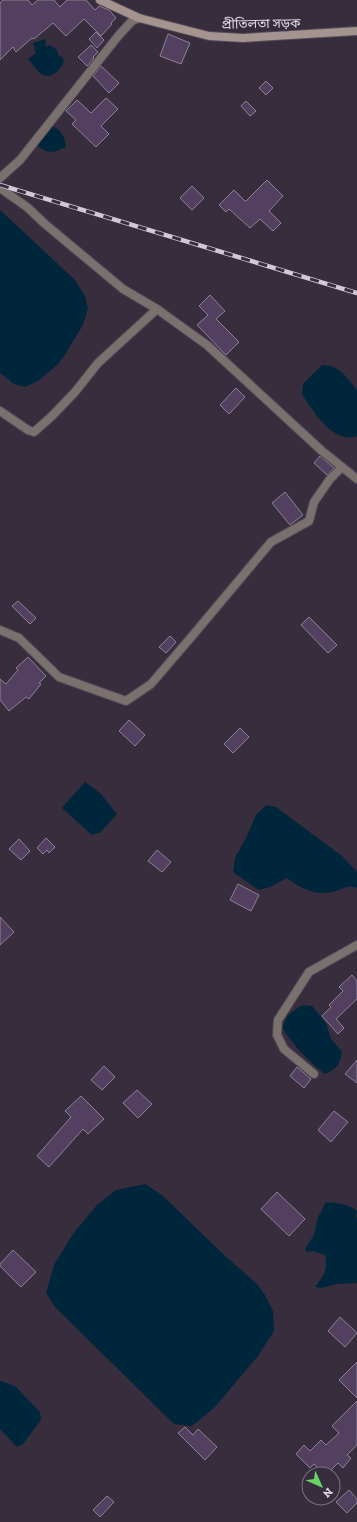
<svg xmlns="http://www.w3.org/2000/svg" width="357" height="1522" font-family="'Zilla Slab','Noto Sans Bengali',serif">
<rect width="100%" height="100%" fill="#372d3c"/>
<g fill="#00263b">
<path d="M 45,39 L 46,47 L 50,45 L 57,50 L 58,55 L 63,58 L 64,61 C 61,70 51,80 41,74 C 36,70 32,63 28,59 L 36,53 L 33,43 Z"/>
<path d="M 51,125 C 62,132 64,134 66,147 C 51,154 48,154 35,144 Z"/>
<polygon points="0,210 75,280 85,296 88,309 83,325 64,356 57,365 38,381 25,387 14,384 0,373"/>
<path d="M 322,365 C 340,365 346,377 357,390 L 357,436 C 333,445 314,411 302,395 L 303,384 Z"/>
<polygon points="85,782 100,793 117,814 101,832 92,835 62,808"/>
<path d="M 266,805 L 276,807 L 342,856 L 357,872 L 357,888 C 348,885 345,888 336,891 C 318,897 301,889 287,878 L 270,887 L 259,890 L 233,872 L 235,858 L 246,838 L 256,815 Z"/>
<path d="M 302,1005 L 312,1006 L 326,1023 L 331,1039 L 342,1052 C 339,1065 338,1068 325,1074 C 308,1061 294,1046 282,1028 L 288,1015 Z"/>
<polygon points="145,1184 162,1195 224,1255 257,1284 265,1295 273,1311 274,1331 258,1356 215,1407 192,1426 174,1424 56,1308 46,1293 54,1265 73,1234 97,1205 116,1190"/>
<path d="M 326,1202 C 336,1203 350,1204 357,1211 L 356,1217 L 357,1218 L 357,1283 L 337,1284 L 321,1288 L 315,1287 C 324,1275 328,1271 325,1255 L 313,1251 L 307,1252 L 305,1249 L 314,1235 L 318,1217 Z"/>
<polygon points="1,1381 15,1386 40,1412 41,1420 23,1444 17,1447 0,1429 0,1382"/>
</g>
<g fill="#533f5f" stroke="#8d8394">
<polygon points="3,0 28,0 32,5 38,0 54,0 60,7 67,0 86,0 95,10 99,6 109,10 116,18 111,23 112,24 101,36 84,19 66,36 53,23 34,39 32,38 16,52 13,47 0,60 0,3"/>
<polygon points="96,32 104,40 97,48 89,39"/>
<polygon points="168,34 190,43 181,64 160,56"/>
<polygon points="91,45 98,52 93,57 94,58 87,66 78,57"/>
<polygon points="101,66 119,83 109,93 93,76"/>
<polygon points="266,81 273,88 266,95 259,88"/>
<polygon points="106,98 118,109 101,126 109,134 96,147 72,124 76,120 66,111 77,100 91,113"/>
<polygon points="246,101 256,111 250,116 241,106"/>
<polygon points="267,180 283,196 269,211 281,223 273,231 260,219 250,228 229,209 226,212 219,205 234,190 245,201 246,201"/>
<polygon points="192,186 204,198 192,210 180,198"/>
<polygon points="210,295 225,311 216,319 239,342 226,355 197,325 208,315 199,306"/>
<polygon points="236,388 245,397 229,414 220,405"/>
<polygon points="320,456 334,468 327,475 314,463"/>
<polygon points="285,492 303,515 290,525 272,503"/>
<polygon points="18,601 36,618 30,624 12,606"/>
<polygon points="309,617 337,645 328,653 301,625"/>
<polygon points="170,636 176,642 166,653 159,647"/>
<polygon points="28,657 46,676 39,683 41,684 29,699 26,697 9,711 0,700 0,679 6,684 18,670 16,668"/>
<polygon points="129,720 145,735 135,746 119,731"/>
<polygon points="240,728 249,737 233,753 224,744"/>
<polygon points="46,838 55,847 49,853 47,850 43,854 37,848"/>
<polygon points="19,839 30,851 21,860 9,849"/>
<polygon points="157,850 171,862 162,872 148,861"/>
<polygon points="238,884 259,895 251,911 230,900"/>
<polygon points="0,917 14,932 0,945"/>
<polygon points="352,975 357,981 357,999 336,1019 344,1028 338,1034 322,1016 331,1007 329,1005 343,991 339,987"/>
<polygon points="357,1060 357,1083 345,1074"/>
<polygon points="104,1066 115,1077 102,1090 91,1080"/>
<polygon points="297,1067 311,1079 304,1088 290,1076"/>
<polygon points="137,1090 152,1104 138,1118 123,1103"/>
<polygon points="81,1096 104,1119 88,1134 83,1129 49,1167 37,1156 71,1117 65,1111"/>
<polygon points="334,1111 348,1122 331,1142 318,1130"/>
<polygon points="277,1192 305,1219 289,1236 261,1209"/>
<polygon points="13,1250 36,1272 21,1287 0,1266 0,1264"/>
<polygon points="340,1317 357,1333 345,1347 328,1331"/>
<polygon points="357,1362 357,1398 339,1380"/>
<polygon points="357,1401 357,1445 347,1455 351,1458 343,1468 338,1463 327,1474 323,1474 314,1464 310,1468 296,1454 304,1445 310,1451 321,1440 326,1445 339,1433 332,1426"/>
<polygon points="185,1427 193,1435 198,1429 217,1447 205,1460 178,1433"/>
<polygon points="349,1490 357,1499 357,1503 347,1513 336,1502"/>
<polygon points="107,1496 114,1502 100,1517 93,1510"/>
</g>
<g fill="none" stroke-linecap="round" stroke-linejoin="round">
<g stroke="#524957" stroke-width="10">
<g id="minor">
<polyline points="0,178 20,160 119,35 132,21 139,18"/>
<polyline points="0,188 27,207 45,224 123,289 157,309 207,345 322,451 357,479"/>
<polyline points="0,411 28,430 34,432 52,416 75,392 98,363 157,309"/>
<polyline points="0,630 19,638 59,677 126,701 151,684 193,635 271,542 309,521 314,502 330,479 342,467"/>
<polyline points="314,1074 284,1049 277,1035 278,1020 309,972 357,945"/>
</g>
</g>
<g stroke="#524957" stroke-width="10">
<polyline id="secondary" points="100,0 139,18 209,36 243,38 357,31"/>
</g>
<use href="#minor" stroke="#7a716e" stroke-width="8"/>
<use href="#secondary" stroke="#a3948f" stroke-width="8"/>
<g stroke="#d1cad5" stroke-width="4.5">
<polyline id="rail" points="0,185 357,293"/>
</g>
<use href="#rail" stroke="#372d3c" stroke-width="3" stroke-dasharray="9" stroke-linecap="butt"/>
</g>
<g text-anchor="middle" stroke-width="4" stroke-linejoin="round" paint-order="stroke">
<g font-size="13" fill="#e2dce6" stroke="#372d3c">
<text transform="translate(261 23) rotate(-1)" y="5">প্রীতিলতা সড়ক</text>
</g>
</g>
<g transform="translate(321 1486) rotate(135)"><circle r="19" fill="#372d3c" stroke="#7b7380"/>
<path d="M0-3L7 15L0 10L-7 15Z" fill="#66d466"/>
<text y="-6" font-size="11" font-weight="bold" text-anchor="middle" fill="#e2dce6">N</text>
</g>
</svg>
